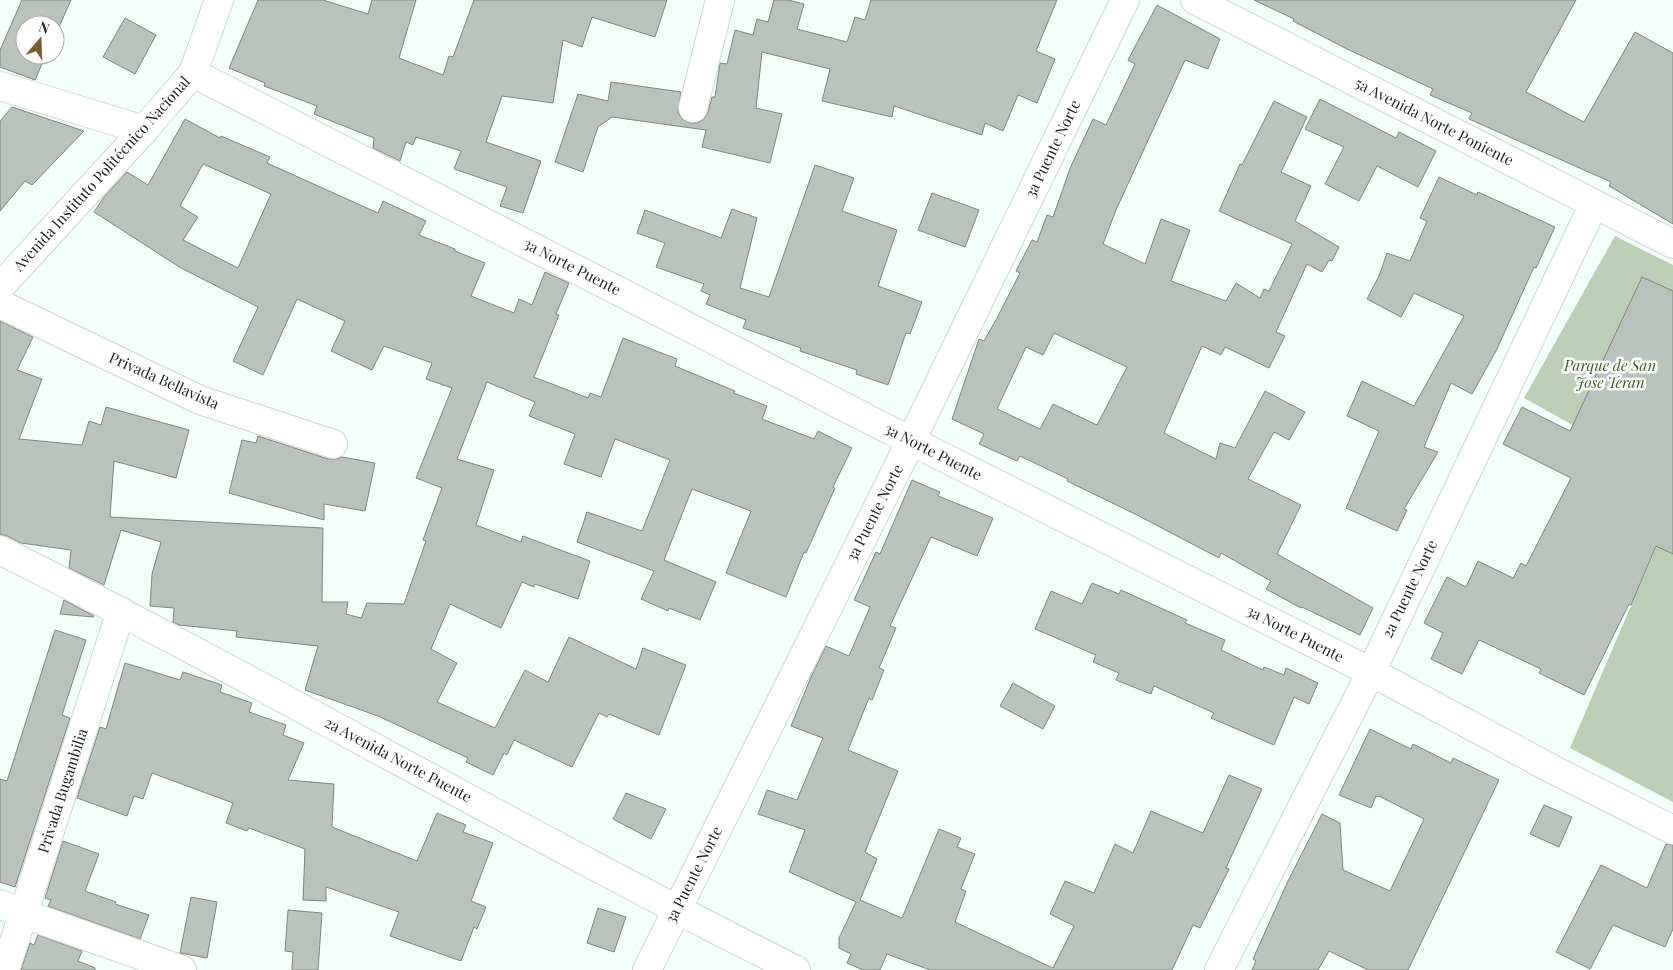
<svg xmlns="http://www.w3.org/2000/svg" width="1673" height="970" font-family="'Playfair Display',serif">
<rect width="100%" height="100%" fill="#f2fffb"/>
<g fill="#bccfb4">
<polygon points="1615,236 1673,265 1673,481 1524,398"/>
<polygon points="1673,508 1673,802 1570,748"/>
</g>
<g fill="#b9c3bc" stroke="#7c867f" fill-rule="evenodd">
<polygon points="22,0 71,0 55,36 55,25 25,25 25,55 46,55 35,80 0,67 0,50"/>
<polygon points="258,0 323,0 368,14 372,0 416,0 399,58 443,75 449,56 453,57 474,0 667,0 655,37 592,17 582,47 563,40 553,103 502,96 486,142 541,161 523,213 500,206 507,187 454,169 461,151 416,137 413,145 406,142 400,161 373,148 374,138 314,114 317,106 264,86 265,83 229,68"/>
<polygon points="774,0 788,0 804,4 797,29 847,42 855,17 865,20 871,0 1057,0 1036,51 1055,59 1037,103 1018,95 1003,131 985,123 982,135 894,106 892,117 822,101 830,69 762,52 756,108 782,114 770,163 702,147 706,130 612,117 598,127 583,172 555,162 578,94 608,101 611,82 681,92 678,112 682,119 690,123 697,123 704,119 708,112 712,97 715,97 720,63 727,64 735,30 753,35 757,19 768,22"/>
<polygon points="1254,0 1576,0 1526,92 1584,122 1635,32 1673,53 1673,224 1609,186 1611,182 1469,119 1472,113 1430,95 1433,89 1347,49 1293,21 1294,19"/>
<path d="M 1157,5 L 1220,39 L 1208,69 L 1185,60 L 1116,210 L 1103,244 L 1145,264 L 1161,219 L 1190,230 L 1171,281 L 1226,301 L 1236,283 L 1260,298 L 1264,289 L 1269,291 L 1292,244 L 1219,211 L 1240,164 L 1242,165 L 1274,101 L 1307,117 L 1281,172 L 1311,186 L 1295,221 L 1339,247 L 1332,261 L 1329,260 L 1322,272 L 1307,264 L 1276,332 L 1285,336 L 1269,368 L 1225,347 L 1221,355 L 1202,346 L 1164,433 L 1216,459 L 1220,443 L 1235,448 L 1265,391 L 1305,412 L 1289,440 L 1274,432 L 1248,479 L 1301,505 L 1277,554 L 1373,608 L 1360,635 L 1302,607 L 1301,608 L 1266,589 L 1271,581 L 1221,553 L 1219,558 L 1137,515 L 1067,481 L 1068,479 L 1020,456 L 1017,461 L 979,444 L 984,434 L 952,419 L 979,339 L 984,341 L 997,318 L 1020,273 L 1016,271 L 1032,240 L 1037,242 L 1047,215 L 1053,217 L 1071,166 L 1093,119 L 1106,125 L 1135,64 L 1128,60 ZM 1054,333 L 1127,367 L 1097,425 L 1053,404 L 1040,429 L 997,409 L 1026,347 L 1043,355 Z"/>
<polygon points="125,18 156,35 135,74 103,57"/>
<polygon points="1320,99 1396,138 1399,132 1436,151 1418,187 1377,166 1359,201 1325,184 1344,147 1305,129"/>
<polygon points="12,107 84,131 32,185 25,181 0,211 0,121"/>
<path d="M 185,119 L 220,138 L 221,136 L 270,157 L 267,163 L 378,213 L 383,201 L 426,221 L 419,235 L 455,249 L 455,251 L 485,263 L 471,296 L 514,313 L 519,299 L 532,305 L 545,272 L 569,283 L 556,314 L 559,315 L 534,377 L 588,398 L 590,393 L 601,397 L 623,338 L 677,359 L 675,366 L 735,391 L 734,393 L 767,406 L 762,419 L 814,439 L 818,431 L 852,448 L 833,487 L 835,488 L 806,553 L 804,552 L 786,597 L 726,573 L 751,511 L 692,489 L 664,560 L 716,582 L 700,620 L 669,608 L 668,611 L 641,599 L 654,571 L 577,542 L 587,512 L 642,531 L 670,460 L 615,439 L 601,477 L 564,464 L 575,434 L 529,416 L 535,402 L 487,382 L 457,459 L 494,470 L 476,525 L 521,542 L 523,536 L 590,561 L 578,599 L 535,584 L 534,587 L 522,582 L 501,628 L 450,604 L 431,649 L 457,663 L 437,702 L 495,728 L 525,670 L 548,682 L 569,637 L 636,669 L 643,648 L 686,665 L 659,735 L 609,714 L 607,717 L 599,713 L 572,767 L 514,740 L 507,755 L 504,753 L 493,775 L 466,762 L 468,758 L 378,716 L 305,690 L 318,646 L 236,637 L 237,631 L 179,625 L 173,622 L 174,608 L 150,606 L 152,574 L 161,542 L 121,530 L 104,585 L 69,568 L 71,550 L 21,543 L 7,536 L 0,534 L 0,321 L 33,337 L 17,370 L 42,379 L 19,439 L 82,445 L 89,421 L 101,425 L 106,407 L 189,430 L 176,478 L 114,461 L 110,517 L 323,528 L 322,602 L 348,602 L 346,614 L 361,618 L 367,603 L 404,604 L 426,541 L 423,540 L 442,488 L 416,478 L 452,388 L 426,379 L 432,363 L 384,346 L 372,370 L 331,351 L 345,321 L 297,299 L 263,375 L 233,361 L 258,307 L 181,268 L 94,212 L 104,197 L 127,172 L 148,185 ZM 203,164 L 271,194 L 238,268 L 183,240 L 198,217 L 180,206 Z"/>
<polygon points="815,165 854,178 842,211 897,230 878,286 922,302 910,334 906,333 888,385 856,374 857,370 800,351 801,348 743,328 746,320 706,304 710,295 701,291 704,284 656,267 665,243 637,233 645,210 721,238 732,209 757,218 740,288 769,297"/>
<polygon points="1439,177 1477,195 1478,192 1555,227 1536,268 1534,267 1496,351 1472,394 1451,383 1424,447 1438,452 1404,509 1407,510 1397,531 1346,508 1379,431 1347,416 1362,381 1414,406 1464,316 1414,293 1401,317 1367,299 1379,276 1387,253 1410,261 1427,221 1420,218"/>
<polygon points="932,193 979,210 965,247 918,230"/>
<polygon points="1642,277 1673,291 1673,554 1656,546 1631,605 1629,604 1584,695 1539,673 1541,669 1479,640 1462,674 1431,659 1443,633 1424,623 1447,577 1466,587 1478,561 1513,578 1521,563 1526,566 1571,478 1503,444 1522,407 1570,431"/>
<polygon points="258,436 328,459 336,459 342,457 375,463 365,511 324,504 324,520 229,493 242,440 256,443"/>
<polygon points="912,480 940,492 938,496 993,518 977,556 931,537 890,626 896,628 879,668 884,670 872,700 869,698 848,750 898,771 865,852 877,859 860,900 902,918 939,829 961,838 957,847 975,854 961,889 966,891 955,922 1053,968 1074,926 1050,914 1065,881 1094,893 1115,844 1133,853 1151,811 1203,833 1229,775 1262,789 1226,868 1229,869 1200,928 1193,925 1172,970 930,970 887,954 880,970 863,970 847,963 851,954 839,948 839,938 856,902 789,872 805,830 758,814 767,790 797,800 823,738 791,726 811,677 826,646 849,656 870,607 854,600 876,552 880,554"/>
<polygon points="1092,583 1119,594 1121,590 1187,620 1185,623 1225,640 1221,650 1263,670 1264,667 1284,675 1286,668 1318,683 1309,704 1294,697 1274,745 1211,718 1214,713 1154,686 1151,694 1116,680 1119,673 1093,662 1096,655 1035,629 1051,591 1082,604"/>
<polygon points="64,600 94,616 93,617 60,614"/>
<polygon points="55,630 86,640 62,715 70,718 15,887 0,882 0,779 7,781"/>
<polygon points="125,663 180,680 183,672 222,685 220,692 252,703 249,712 286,725 283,735 304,743 288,780 334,784 332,827 417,861 437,813 466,825 463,832 493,843 471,901 486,907 477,929 474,927 461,961 390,936 399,912 326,887 326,901 303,900 305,849 249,828 247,831 226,823 233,803 152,773 143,799 134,796 127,816 77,798 100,727 106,729"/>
<polygon points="1013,683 1055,706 1043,729 1000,706"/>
<polygon points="1370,729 1411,749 1413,744 1451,763 1453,758 1499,780 1408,970 1368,970 1329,951 1318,970 1252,970 1256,961 1253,959 1288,881 1322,814 1340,823 1343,870 1390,891 1424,819 1379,796 1378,797 1376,796 1371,808 1339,795"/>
<polygon points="626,793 666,809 651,839 613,819"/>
<polygon points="1544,805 1572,817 1559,847 1530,834"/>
<polygon points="63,841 99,854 85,891 116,902 115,904 149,915 140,939 48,906 51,900 45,898"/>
<polygon points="1666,844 1673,845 1673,929 1665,947 1613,925 1590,969 1556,952 1601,865 1647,888"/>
<polygon points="191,897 217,902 207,958 180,953"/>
<polygon points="598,908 626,917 614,952 587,943"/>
<polygon points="288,910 322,913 318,970 292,970 293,952 285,951"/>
<polygon points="38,935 82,951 78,961 95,968 95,970 21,970 30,943 34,945"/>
</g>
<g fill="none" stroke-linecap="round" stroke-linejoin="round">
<g stroke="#cad7d3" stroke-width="30">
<g id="street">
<polyline points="1195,0 1673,244"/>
<polyline points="193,73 911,441 1371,672 1554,770 1673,830"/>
<polyline points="0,86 144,130"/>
<polyline points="693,108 720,0"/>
<polyline points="0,304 200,400 333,444"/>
<path d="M 0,550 C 268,685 528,836 796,970"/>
<polyline points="0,904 24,914 182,970"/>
<polyline points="5,970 121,611"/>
<polyline points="647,970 911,441 1125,0"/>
<polyline points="1219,970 1371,672 1594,204"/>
</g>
</g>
<g stroke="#cad7d3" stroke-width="30">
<polyline id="secondary" points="0,287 144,130 193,73 219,0"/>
</g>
<use href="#street" stroke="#fff" stroke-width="28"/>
<use href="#secondary" stroke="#fff" stroke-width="28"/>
</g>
<g text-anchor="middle" stroke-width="5" stroke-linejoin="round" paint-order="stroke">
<g font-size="15" fill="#202523" stroke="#fff">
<text transform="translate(1434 122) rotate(27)" y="5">5a Avenida Norte Poniente</text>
<text transform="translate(1053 149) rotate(-64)" y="5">3a Puente Norte</text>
<text transform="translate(102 174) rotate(-48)" y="5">Avenida Instituto Politécnico Nacional</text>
<text transform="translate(572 267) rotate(27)" y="5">3a Norte Puente</text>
<text transform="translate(164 381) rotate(24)" y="5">Privada Bellavista</text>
<text transform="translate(933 452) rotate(27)" y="5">3a Norte Puente</text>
<text transform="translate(875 513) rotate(-63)" y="5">3a Puente Norte</text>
<text transform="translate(1410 589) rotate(-64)" y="5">2a Puente Norte</text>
<text transform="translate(1295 634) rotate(27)" y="5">3a Norte Puente</text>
<text transform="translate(398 760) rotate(28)" y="5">2a Avenida Norte Puente</text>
<text transform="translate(63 791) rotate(-72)" y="5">Privada Bugambilia</text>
<text transform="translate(694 875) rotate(-63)" y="5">3a Puente Norte</text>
</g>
<g font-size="15" font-style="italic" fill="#365b1f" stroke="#fff">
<text x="1610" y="371">Parque de San<tspan x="1610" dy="17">Jose Teran</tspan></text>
</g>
</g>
<g transform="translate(40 40) rotate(19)"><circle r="24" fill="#ffffff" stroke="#a6a8a7"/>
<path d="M0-4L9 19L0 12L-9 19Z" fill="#7b5b31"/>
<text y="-8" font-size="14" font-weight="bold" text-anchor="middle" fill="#202523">N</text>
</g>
</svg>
